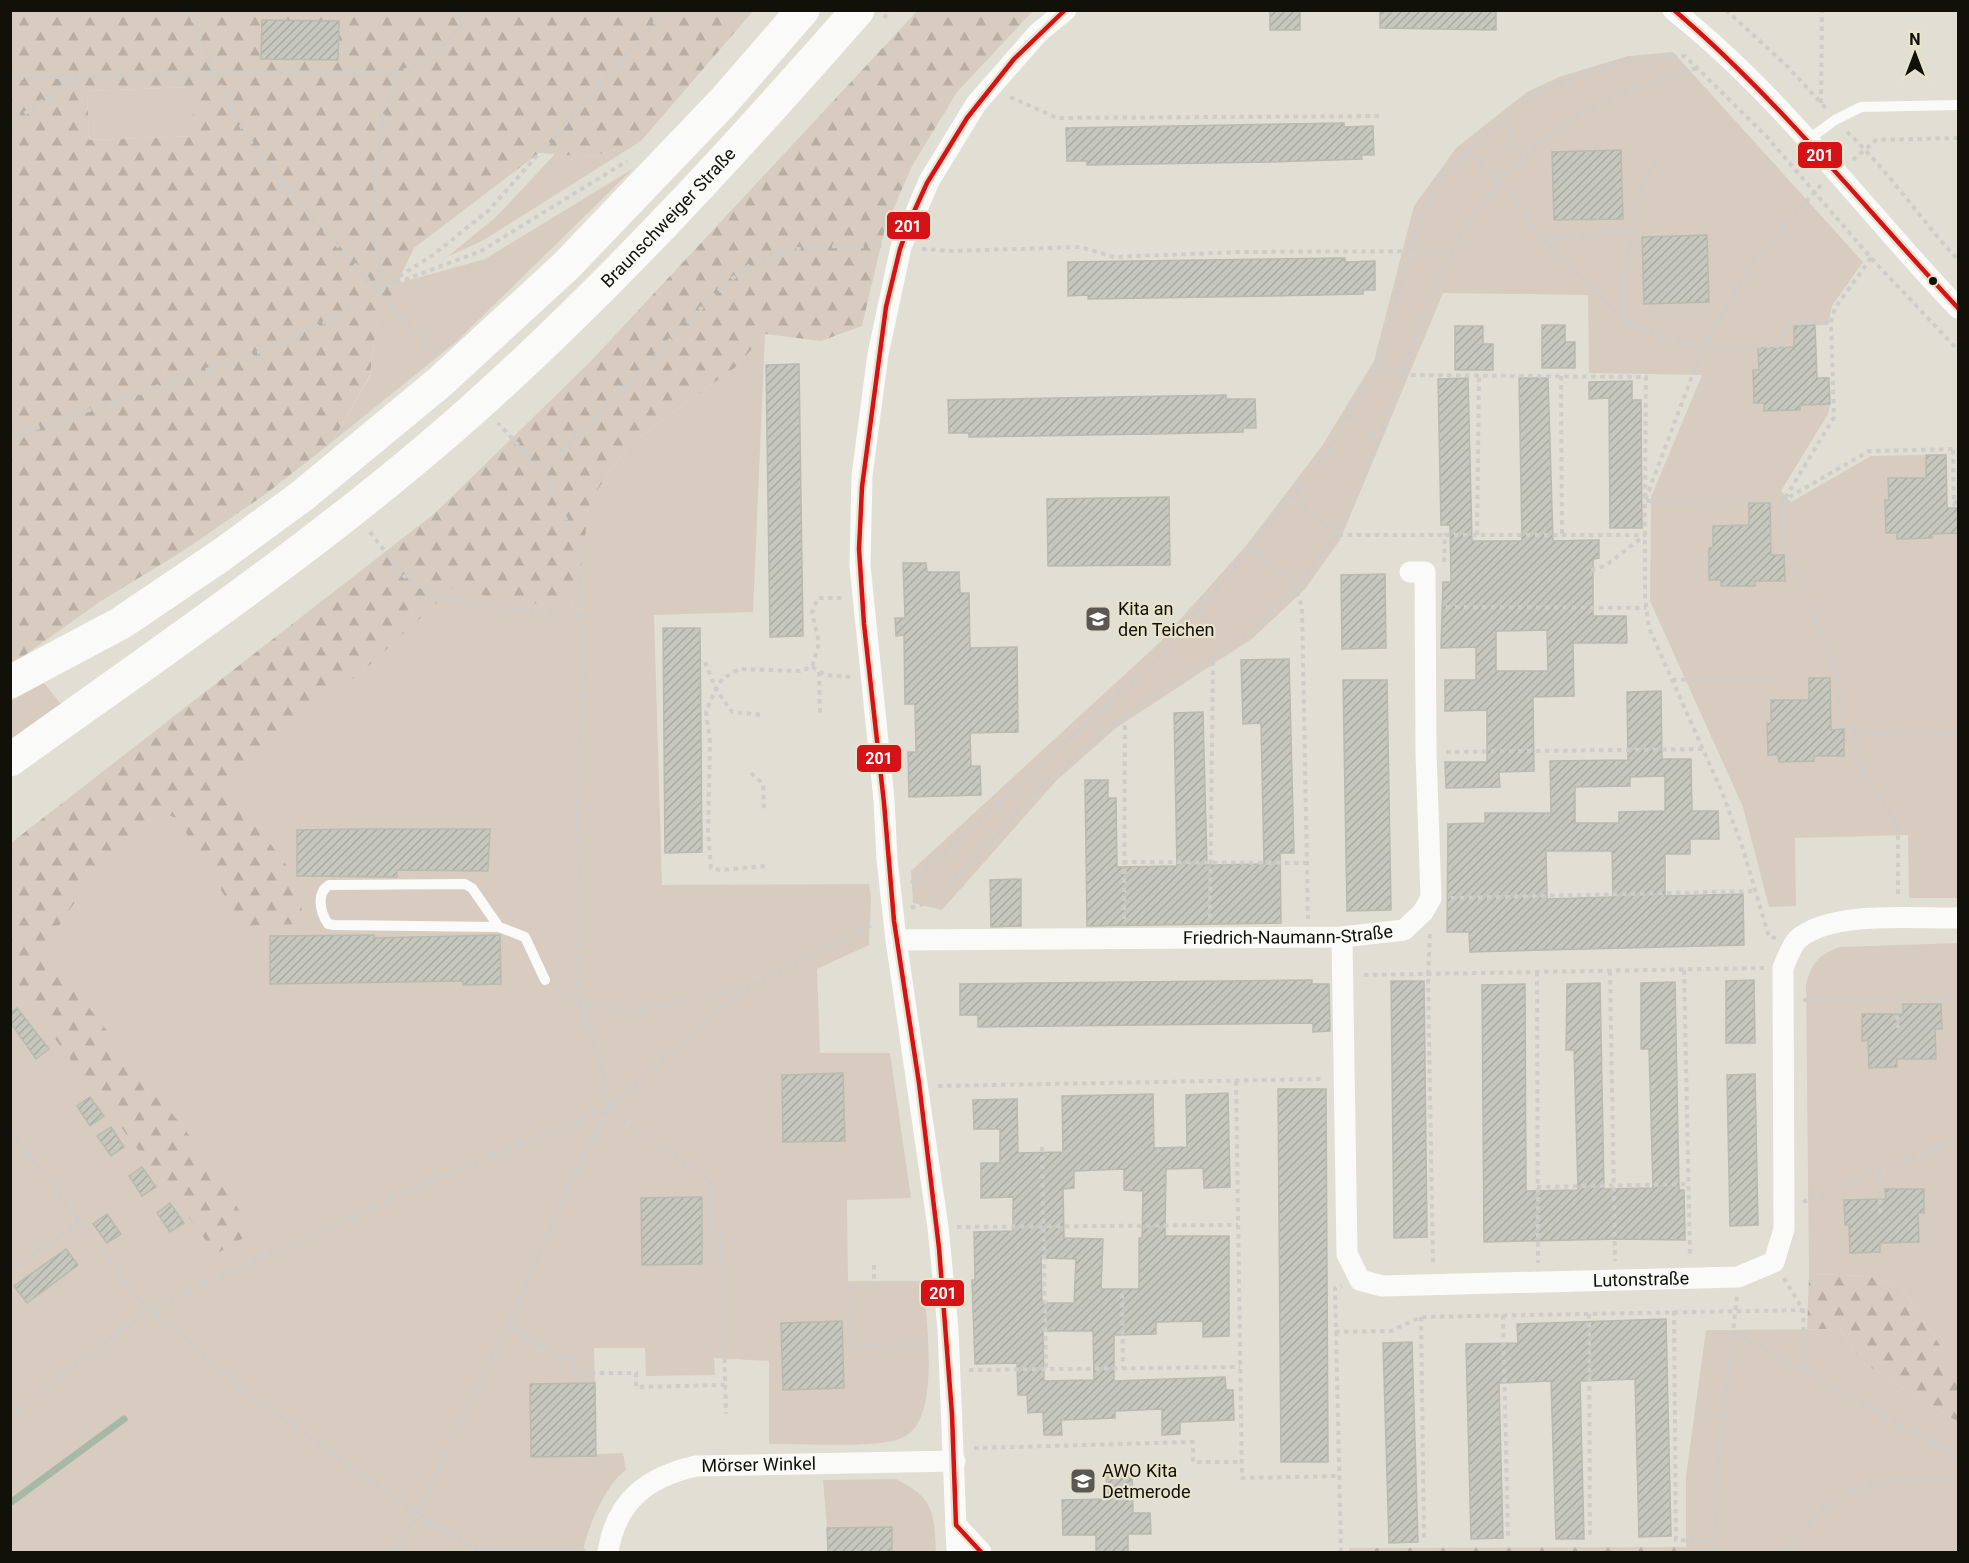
<svg xmlns="http://www.w3.org/2000/svg" width="1969" height="1563" font-family="Roboto,sans-serif">
<defs>
<pattern id="forest-firs" width="22" height="20" patternUnits="userSpaceOnUse" patternTransform="scale(1.5)"><rect width="22" height="20" fill="#d8ccc1"/><path d="M5 1l3.5 6h-7zM16 11l3.5 6h-7z" fill="#b8aea4"/></pattern>
<pattern id="building-hatch" width="6" height="6" patternUnits="userSpaceOnUse" patternTransform="scale(1.5)"><rect width="6" height="6" fill="#c6c7bd"/><path d="M-1 1l2-2M0 6l6-6M5 7l2-2" fill="none" stroke="#a9aaa1"/></pattern>
</defs>
<rect width="100%" height="100%" fill="#e1dfd3"/>
<g fill="#d8ccc1" fill-rule="evenodd">
<path d="M 1673,52 L 1863,262 L 1832,306 L 1828,325 L 1794,326 L 1794,347 L 1758,348 L 1759,370 L 1753,371 L 1755,403 L 1800,410 L 1800,405 L 1830,404 L 1828,414 L 1781,491 L 1791,502 L 1871,456 L 1926,455 L 1926,478 L 1888,478 L 1889,500 L 1885,501 L 1886,533 L 1897,533 L 1897,539 L 1931,539 L 1932,534 L 1958,533 L 1958,898 L 1909,898 L 1908,835 L 1795,838 L 1796,906 L 1769,907 L 1743,807 L 1650,601 L 1651,497 L 1702,375 L 1589,373 L 1588,295 L 1443,293 L 1340,540 L 1305,589 L 1253,638 L 1116,728 L 1057,780 L 942,910 L 913,903 L 911,871 L 1159,643 L 1245,547 L 1322,446 L 1374,361 L 1414,206 L 1456,148 L 1527,92 L 1559,77 L 1628,56 ZM 1749,503 L 1770,503 L 1771,548 L 1758,556 L 1784,555 L 1785,581 L 1755,581 L 1755,586 L 1721,586 L 1721,580 L 1709,580 L 1709,548 L 1713,547 L 1713,526 L 1749,525 ZM 1809,678 L 1830,678 L 1831,724 L 1819,730 L 1843,730 L 1814,756 L 1814,761 L 1779,762 L 1778,755 L 1768,755 L 1767,723 L 1809,700 Z"/>
<polygon points="193,87 195,136 89,140 87,91"/>
<polygon points="641,141 482,241 447,257 496,217 555,154 591,157"/>
<polygon points="634,168 457,341 332,442 370,376 376,328 395,284 485,259"/>
<path d="M 765,334 L 753,612 L 654,615 L 662,885 L 869,884 L 871,896 L 869,945 L 817,969 L 820,1053 L 890,1053 L 911,1198 L 847,1200 L 848,1281 L 924,1281 C 925,1317 943,1421 902,1438 C 877,1449 800,1443 769,1444 L 769,1361 L 714,1358 L 715,1375 L 646,1376 L 645,1348 L 594,1348 L 595,1383 L 530,1384 L 531,1457 L 623,1453 L 626,1470 C 607,1482 586,1530 583,1552 L 11,1552 L 10,892 L 27,830 L 590,500 L 630,444 L 737,366 ZM 843,1073 L 845,1141 L 784,1142 L 782,1075 ZM 701,1197 L 702,1264 L 642,1265 L 641,1198 ZM 842,1321 L 844,1388 L 783,1390 L 781,1323 Z"/>
<polygon points="44,683 61,704 11,740 11,701"/>
<path d="M 1958,943 L 1958,1372 L 1902,1289 L 1870,1276 L 1809,1274 L 1806,985 C 1811,964 1819,954 1840,947 ZM 1903,1004 L 1941,1004 L 1941,1028 L 1935,1029 L 1936,1059 L 1907,1059 L 1897,1053 L 1897,1067 L 1869,1068 L 1868,1040 L 1862,1040 L 1862,1015 L 1891,1014 L 1903,1028 ZM 1886,1189 L 1924,1189 L 1924,1213 L 1918,1213 L 1918,1242 L 1890,1242 L 1880,1238 L 1880,1252 L 1850,1253 L 1849,1225 L 1845,1225 L 1845,1200 L 1874,1199 L 1886,1213 Z"/>
<polygon points="1840,1329 1862,1362 1958,1422 1958,1552 1686,1552 1686,1476 1706,1330"/>
<path d="M 896,1479 C 934,1498 934,1512 936,1552 L 892,1552 L 891,1527 L 827,1528 L 823,1480 Z"/>
</g>
<g fill="url(#forest-firs)" fill-rule="evenodd">
<path d="M 918,10 L 1033,11 L 957,92 L 912,166 L 885,228 L 862,326 L 821,341 L 765,334 L 737,366 L 630,444 L 590,500 L 576,602 L 525,604 L 490,598 L 456,585 L 363,671 L 223,781 L 296,878 L 302,897 L 301,924 L 243,926 L 177,818 L 161,813 C 108,846 78,899 43,949 L 214,1167 L 252,1233 L 216,1254 L 11,980 L 11,843 L 435,513 L 590,362 Z"/>
<path d="M 11,11 L 753,11 L 641,141 L 591,157 L 539,153 L 414,248 L 376,328 L 370,375 L 332,442 L 267,493 L 183,551 L 101,601 L 25,655 L 11,663 ZM 192,87 L 194,136 L 89,140 L 87,91 Z"/>
<polygon points="1809,1274 1870,1276 1902,1289 1958,1372 1958,1422 1862,1362 1840,1329 1807,1329"/>
<polygon points="1686,1547 1686,1552 1349,1552 1349,1548"/>
</g>
<g fill="none" stroke-linecap="round" stroke-linejoin="round">
<polyline stroke="#a7b8a6" stroke-width="7" points="10,1503 124,1419"/>
</g>
<g fill="url(#building-hatch)" stroke="#b9bab0" stroke-width="1.5" fill-rule="evenodd">
<rect x="1270" y="10" width="30" height="20"/>
<polygon points="1380,10 1496,10 1496,30 1380,28"/>
<polygon points="262,20 339,21 338,60 261,59"/>
<polygon points="1344,123 1344,127 1373,126 1374,155 1361,155 1362,159 1270,162 1087,165 1087,161 1067,161 1066,128"/>
<polygon points="1621,150 1623,219 1554,220 1552,152"/>
<polygon points="1707,235 1709,302 1644,304 1642,237"/>
<polygon points="1345,258 1345,262 1375,261 1375,290 1363,290 1363,294 1271,296 1088,299 1088,295 1068,296 1068,262"/>
<polygon points="1542,325 1565,325 1565,342 1575,342 1575,368 1542,368"/>
<polygon points="1815,325 1817,378 1829,378 1830,404 1800,405 1800,410 1764,411 1764,403 1754,403 1753,370 1759,370 1758,348 1794,347 1794,326"/>
<polygon points="1455,326 1483,326 1483,344 1493,344 1493,370 1455,370"/>
<polygon points="799,364 803,636 770,637 766,365"/>
<path d="M 1468,378 L 1472,541 L 1522,541 L 1519,378 L 1548,378 L 1553,541 L 1599,540 L 1599,558 L 1593,559 L 1593,616 L 1626,616 L 1627,643 L 1573,643 L 1574,696 L 1533,697 L 1534,771 L 1499,772 L 1500,787 L 1446,788 L 1445,762 L 1487,762 L 1487,710 L 1445,711 L 1445,680 L 1476,680 L 1476,647 L 1441,648 L 1443,582 L 1451,582 L 1450,525 L 1441,525 L 1438,379 ZM 1547,630 L 1548,671 L 1496,671 L 1496,631 Z"/>
<polygon points="1632,381 1632,400 1641,400 1642,528 1610,528 1609,398 1589,399 1589,382"/>
<polygon points="1226,395 1226,399 1255,399 1256,428 1243,428 1243,432 1152,434 969,437 969,433 949,433 948,400"/>
<polygon points="1926,455 1946,455 1947,508 1959,508 1959,533 1932,534 1932,538 1897,539 1897,533 1886,533 1885,500 1889,500 1888,478 1926,478"/>
<polygon points="1169,497 1170,565 1048,566 1047,499"/>
<polygon points="1749,503 1770,503 1771,555 1784,555 1785,581 1755,581 1755,586 1721,586 1721,580 1709,580 1709,548 1713,547 1713,526 1749,525"/>
<polygon points="903,563 926,563 927,572 959,572 960,593 969,593 970,648 1017,647 1018,732 970,733 971,766 980,766 981,795 909,797 908,752 916,752 915,704 905,704 904,635 896,636 895,618 905,618"/>
<polygon points="1385,574 1386,648 1342,649 1341,575"/>
<polygon points="663,628 700,628 702,852 665,853"/>
<polygon points="1289,659 1294,853 1280,853 1281,923 1087,926 1085,780 1108,780 1108,798 1116,798 1117,867 1177,866 1174,713 1203,712 1207,865 1264,864 1261,723 1243,724 1241,660"/>
<polygon points="1809,678 1830,678 1831,730 1844,729 1844,756 1814,756 1814,761 1779,762 1778,755 1768,755 1767,723 1771,723 1771,700 1809,700"/>
<polygon points="1343,680 1387,680 1391,910 1347,911"/>
<path d="M 1661,691 L 1662,759 L 1691,759 L 1692,811 L 1718,811 L 1719,839 L 1690,839 L 1690,854 L 1665,854 L 1665,896 L 1743,894 L 1744,945 L 1470,952 L 1469,932 L 1447,932 L 1448,824 L 1485,823 L 1485,813 L 1551,813 L 1550,761 L 1628,760 L 1627,692 ZM 1665,776 L 1665,811 L 1619,812 L 1619,823 L 1575,823 L 1575,787 L 1630,786 L 1630,777 ZM 1546,851 L 1612,851 L 1613,897 L 1547,899 Z"/>
<polygon points="360,829 490,829 488,871 397,870 397,877 297,876 297,830"/>
<polygon points="1021,879 1021,926 991,927 990,880"/>
<polygon points="374,935 374,938 500,935 501,984 463,985 463,981 270,984 270,936"/>
<polygon points="1312,980 1312,984 1329,984 1330,1031 1313,1032 1313,1023 978,1027 978,1015 960,1015 960,984"/>
<polygon points="1754,980 1755,1043 1726,1043 1726,981"/>
<polygon points="1391,981 1424,981 1427,1237 1394,1238"/>
<polygon points="1675,982 1679,1190 1684,1190 1685,1240 1620,1239 1484,1242 1482,985 1525,984 1526,1191 1578,1190 1574,1050 1566,1050 1567,984 1600,983 1604,1189 1653,1188 1649,1049 1641,1049 1641,983"/>
<polygon points="1903,1004 1941,1004 1942,1029 1935,1029 1936,1059 1897,1059 1897,1067 1869,1068 1868,1040 1862,1041 1862,1014 1903,1014"/>
<polygon points="17,1008 49,1049 36,1059 10,1022 10,1013"/>
<polygon points="843,1073 845,1141 783,1142 782,1075"/>
<polygon points="1755,1074 1758,1225 1730,1226 1727,1075"/>
<polygon points="1278,1089 1326,1089 1328,1462 1281,1462"/>
<path d="M 1228,1093 L 1230,1187 L 1204,1188 L 1203,1168 L 1166,1169 L 1165,1236 L 1229,1236 L 1229,1336 L 1203,1337 L 1203,1321 L 1156,1322 L 1156,1334 L 1114,1335 L 1114,1381 L 1225,1377 L 1226,1390 L 1233,1390 L 1234,1420 L 1180,1422 L 1180,1434 L 1162,1435 L 1162,1409 L 1115,1411 L 1115,1418 L 1061,1420 L 1062,1435 L 1044,1435 L 1043,1412 L 1028,1413 L 1027,1395 L 1018,1395 L 1017,1363 L 975,1364 L 972,1280 L 975,1280 L 974,1232 L 1013,1231 L 1013,1197 L 981,1198 L 981,1163 L 1000,1163 L 1000,1129 L 974,1129 L 973,1100 L 1017,1099 L 1018,1153 L 1063,1152 L 1062,1096 L 1153,1094 L 1154,1148 L 1187,1147 L 1186,1095 ZM 1124,1169 L 1124,1190 L 1143,1191 L 1142,1238 L 1139,1238 L 1139,1289 L 1101,1289 L 1103,1239 L 1064,1238 L 1063,1189 L 1074,1188 L 1074,1171 ZM 1041,1258 L 1076,1259 L 1074,1303 L 1042,1303 ZM 1043,1331 L 1093,1331 L 1094,1380 L 1044,1381 Z"/>
<polygon points="90,1097 104,1116 90,1126 77,1106"/>
<polygon points="111,1127 124,1147 111,1156 97,1136"/>
<polygon points="142,1167 156,1187 142,1196 129,1176"/>
<polygon points="1885,1189 1924,1189 1924,1213 1918,1213 1919,1242 1880,1243 1880,1252 1850,1253 1849,1225 1845,1225 1844,1200 1886,1199"/>
<polygon points="702,1197 702,1264 642,1265 641,1198"/>
<polygon points="170,1203 184,1223 170,1232 157,1213"/>
<polygon points="107,1214 121,1234 107,1243 93,1224"/>
<polygon points="66,1249 78,1265 27,1303 14,1286"/>
<polygon points="1666,1319 1671,1536 1639,1537 1635,1379 1580,1381 1584,1539 1556,1539 1551,1381 1499,1383 1503,1538 1471,1539 1466,1344 1518,1343 1517,1324"/>
<polygon points="842,1321 844,1388 783,1390 781,1323"/>
<polygon points="1412,1342 1418,1542 1389,1543 1383,1343"/>
<polygon points="595,1383 596,1456 531,1457 530,1384"/>
<polygon points="1132,1471 1133,1513 1150,1513 1151,1534 1128,1534 1128,1552 1096,1552 1096,1535 1063,1535 1062,1500 1107,1499 1106,1472"/>
<polygon points="892,1527 892,1552 828,1552 827,1528"/>
</g>
<g fill="none" stroke-linecap="round" stroke-linejoin="round">
<g stroke="#cecdca" stroke-width="4" stroke-dasharray="4.5 4.5" stroke-linecap="butt">
<polyline points="189,10 214,73 246,136 295,198 434,353"/>
<polyline points="1726,10 1787,66 1826,108"/>
<polyline points="884,18 891,10"/>
<polyline points="10,78 214,73 399,73"/>
<polyline points="1010,97 1057,118 1379,116"/>
<polyline points="1821,103 1822,10"/>
<polyline points="1503,118 1523,159"/>
<polyline points="10,124 76,77"/>
<path d="M 1847,132 C 1888,170 1920,219 1958,260"/>
<polyline points="1466,151 1502,184 1544,240 1621,316 1640,330 1703,347 1784,346 1784,324 1831,322"/>
<polyline points="1853,160 1876,140 1958,138"/>
<polyline points="1545,240 1634,229"/>
<polyline points="922,249 953,251 1081,247 1114,257 1241,252 1452,251"/>
<polyline points="1871,258 1835,308 1831,322 1834,417 1784,500 1784,548 1838,672 1840,726 1851,726 1855,733 1855,757 1898,828 1898,897"/>
<polyline points="388,286 481,251 627,161"/>
<path d="M 379,289 L 375,173 L 384,109 L 399,73 C 426,62 443,47 462,25 L 461,10"/>
<path d="M 1622,316 C 1628,267 1627,202 1657,161"/>
<polyline points="1377,365 1403,375 1646,377 1645,501 1784,500 1869,451 1958,449"/>
<polyline points="1561,376 1562,535"/>
<polyline points="1349,416 1380,437"/>
<polyline points="10,437 274,347 330,320 433,255 489,210 666,10"/>
<polyline points="1953,450 1954,504 1958,500"/>
<path d="M 542,471 L 715,294 C 724,286 733,277 743,270 C 784,241 835,247 882,246"/>
<polyline points="1290,496 1336,535 1445,535"/>
<polyline points="370,532 404,576 437,597 490,607 584,616"/>
<polyline points="1477,535 1479,377"/>
<polyline points="1253,547 1295,588 1302,607 1308,919"/>
<polyline points="1444,562 1445,535 1645,535"/>
<polyline points="1591,570 1605,566 1645,535"/>
<polyline points="1446,607 1646,608"/>
<polyline points="705,662 716,689 732,712 763,715"/>
<polyline points="812,667 826,675 851,677"/>
<polyline points="819,672 820,713"/>
<polyline points="1672,680 1796,678"/>
<polyline points="1855,733 1958,735"/>
<polyline points="1446,752 1703,749"/>
<polyline points="751,773 763,784 764,810"/>
<polyline points="1123,862 1307,863"/>
<polyline points="765,866 721,870 711,868 708,830 710,741 706,712 711,699 722,679 739,669 800,671 812,667 819,643 812,612 818,598 845,598"/>
<polyline points="911,883 1165,652 1329,450 1377,365 1423,210 1441,177 1529,96 1596,69 1631,60 1685,56 1768,138 1871,258 1958,350"/>
<polyline points="1451,898 1756,891"/>
<path d="M 911,908 L 937,899 C 997,835 1053,768 1125,716 C 1183,674 1251,642 1297,585 C 1310,570 1326,552 1336,534 C 1380,457 1400,370 1434,289 C 1463,218 1528,138 1598,104 C 1628,88 1664,79 1697,68"/>
<polyline points="1210,918 1213,659"/>
<polyline points="1124,919 1125,716"/>
<polyline points="1430,934 1428,974 1433,1265"/>
<polyline points="1776,938 1769,937 1743,849 1722,792 1649,628 1645,597 1645,501 1703,347 1751,264 1821,185"/>
<polyline points="1684,970 1690,1257"/>
<polyline points="1610,971 1615,1261"/>
<polyline points="1537,972 1538,1263"/>
<polyline points="1364,975 1764,968"/>
<polyline points="556,987 583,1005 639,1010 745,988 874,924"/>
<polyline points="1896,998 1898,1028"/>
<polyline points="1803,1000 1958,998"/>
<polyline points="1236,1081 1242,1478 1339,1476"/>
<polyline points="938,1086 1323,1079"/>
<polyline points="608,1109 711,1181 709,1225 721,1225 726,1414"/>
<polyline points="10,1130 137,1296 240,1388 418,1514 477,1549 589,1551"/>
<polyline points="1042,1147 1046,1369"/>
<polyline points="1537,1187 1688,1184"/>
<polyline points="1803,1202 1958,1140"/>
<polyline points="1880,1213 1880,1172"/>
<polyline points="957,1227 1238,1225"/>
<polyline points="874,1265 874,1286 851,1286 852,1346 928,1344"/>
<polyline points="10,1272 80,1220"/>
<polyline points="1784,1278 1803,1310 1805,1369"/>
<polyline points="1122,1294 1123,1368"/>
<polyline points="1674,1311 1676,1540 1715,1541"/>
<polyline points="1589,1314 1590,1537"/>
<polyline points="1503,1315 1508,1537"/>
<polyline points="1421,1317 1424,1539"/>
<polyline points="509,1324 554,1356 573,1357 573,1373 636,1373 636,1387 725,1385"/>
<polyline points="1335,1332 1391,1331 1421,1317 1803,1310"/>
<polyline points="1734,1332 1952,1452 1958,1465"/>
<polyline points="969,1370 1240,1367"/>
<polyline points="10,1415 150,1309 433,1180 608,1109 744,988"/>
<polyline points="974,1448 1193,1442 1193,1462 1242,1462"/>
<polyline points="393,1552 418,1514 461,1419 509,1324 570,1181 608,1109 604,1078 578,989 580,866 576,792 585,676 579,546 542,471 498,423"/>
<polyline points="1341,1552 1335,1288 1342,1286"/>
<polyline points="1715,1552 1717,1474 1737,1296"/>
<path d="M 1785,1552 C 1831,1486 1880,1474 1958,1480"/>
</g>
<g stroke="#fafaf8" stroke-width="10">
<polyline points="1809,139 1835,120 1861,107 1958,105"/>
<path d="M 499,927 L 472,888 L 465,884 L 329,885 C 316,893 320,912 328,924 L 334,925 L 499,927 L 525,937 L 545,980"/>
</g>
<g stroke="#fafaf8" stroke-width="21">
<path d="M 1673,10 C 1782,96 1863,209 1958,308"/>
<path id="s1" d="M 1342,937 L 1347,1254 L 1360,1280 L 1382,1286 L 1738,1277 L 1774,1262 L 1784,1229 L 1783,968 C 1787,959 1791,946 1798,939 C 1832,910 1914,919 1958,918"/>
<path id="s2" d="M 896,940 L 1342,937 L 1404,930 L 1423,912 L 1431,898 L 1426,753 L 1425,572 L 1410,572"/>
<polyline points="956,1525 981,1552"/>
<path id="s3" d="M 608,1552 C 616,1501 647,1477 696,1466 L 955,1461"/>
<polyline points="957,1552 948,1329 938,1227 896,940 887,859 884,800 860,566 862,476 878,354 901,247 929,181 976,104 1038,33 1066,10"/>
</g>
<g stroke="#fafaf8" stroke-width="33">
<polyline points="10,682 121,623 220,556 302,496 440,382 567,265 723,102 803,10"/>
<path id="s4" d="M 10,760 C 166,648 326,540 470,412 C 609,288 735,150 858,10"/>
</g>
<g stroke="#e7e3cd" stroke-width="9">
<g id="bus-1">
<path d="M 1674,10 C 1779,100 1864,207 1958,308"/>
<polyline points="981,1552 956,1525 952,1414 939,1248 919,1083 894,921 884,803 864,624 859,549 862,487 886,307 900,249 912,216 927,183 967,118 1014,59 1065,10"/>
</g>
</g>
<use href="#bus-1" stroke="#d51317" stroke-width="4.5"/>
</g>
<defs>
<g id="school-square" transform="scale(1.35)"><rect x="-9" y="-9" width="18" height="18" rx="4" fill="#5a5850" stroke="#e7e3cd"/><path d="M0-5L7-2L0 1L-7-2ZM-4 1L0 2.5L4 1V4Q0 6-4 4Z" fill="#fff"/></g>
</defs>
<g fill-rule="evenodd">
<use href="#school-square" x="1098" y="619"/>
<use href="#school-square" x="1083" y="1481"/>
</g>
<circle fill="#111009" stroke="#e7e3cd" stroke-width="2" cx="1933" cy="281" r="5"/>
<g text-anchor="middle" stroke-width="4.5" stroke-linejoin="round" paint-order="stroke">
<g font-size="18" fill="#111009" stroke="#e7e3cd">
<text dy="6" stroke="none"><textPath href="#s4" startOffset="855">Braunschweiger Straße</textPath></text>
<text dy="6" stroke="none"><textPath href="#s2" startOffset="392">Friedrich-Naumann-Straße</textPath></text>
<text dy="6" stroke="none"><textPath href="#s1" startOffset="628">Lutonstraße</textPath></text>
<text dy="6" stroke="none"><textPath href="#s3" startOffset="195">Mörser Winkel</textPath></text>
</g>
<g font-size="18" fill="#111009" stroke="#e7e3cd" text-anchor="start">
<text x="1118" y="615">Kita an<tspan x="1118" dy="21">den Teichen</tspan></text>
<text x="1102" y="1477">AWO Kita<tspan x="1102" dy="21">Detmerode</tspan></text>
</g>
</g>
<g stroke="#e7e3cd" stroke-width="2">
<rect x="1797" y="141" width="46" height="28" rx="6" fill="#d51317"/>
<rect x="886" y="211" width="45" height="29" rx="6" fill="#d51317"/>
<rect x="856" y="744" width="46" height="29" rx="6" fill="#d51317"/>
<rect x="920" y="1279" width="45" height="28" rx="6" fill="#d51317"/>
</g>
<g font-size="16" text-anchor="middle" font-weight="bold" fill="#fff">
<text x="1820" y="161">201</text>
<text x="908" y="232">201</text>
<text x="879" y="764">201</text>
<text x="943" y="1299">201</text>
</g>
<rect width="1969" height="1563" fill="none" stroke="#111009" stroke-width="24"/>
<g transform="translate(1915 54)" stroke="#e7e3cd" stroke-width="4.5" paint-order="stroke">
<path d="M0-4.5L10 22L0 15L-10 22Z" fill="#111009"/>
<text y="-9" font-size="16" font-weight="bold" text-anchor="middle" fill="#111009">N</text>
</g>
</svg>
